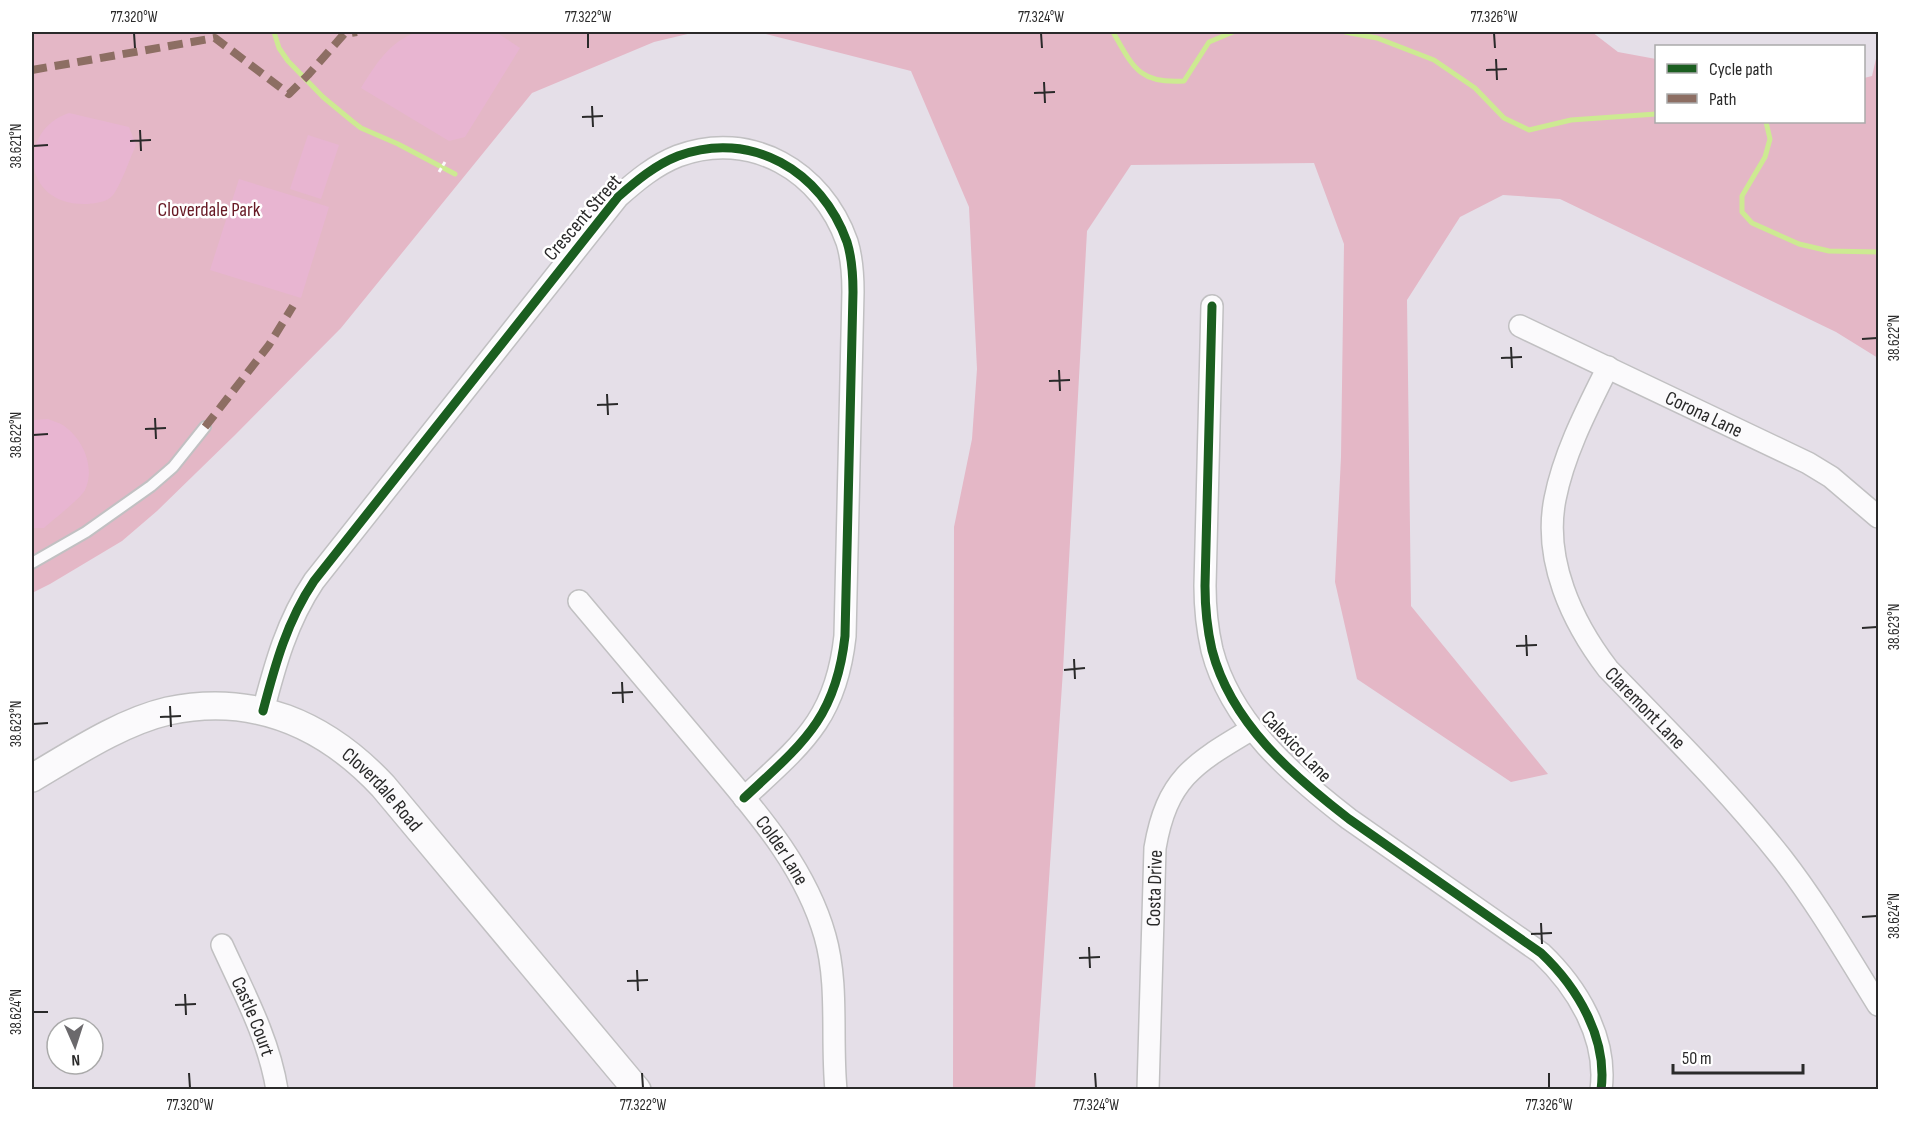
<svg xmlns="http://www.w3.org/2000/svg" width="1910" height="1121" font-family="'Sofia Sans Condensed',sans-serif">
<rect width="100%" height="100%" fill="#e5dfe8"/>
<g fill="#e4b7c6">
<polygon points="32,32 696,32 654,42 532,93 341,328 235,435 157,511 122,541 50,584 32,593"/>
<polygon points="758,32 1592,32 1618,52 1656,59 1656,122 1864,122 1864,78 1872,76 1878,50 1878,358 1836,332 1560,199 1503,195 1460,217 1407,300 1411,606 1548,774 1511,782 1357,679 1335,582 1341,457 1344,244 1314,163 1131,165 1087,231 1063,670 1035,1089 953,1089 954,527 972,439 977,369 969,207 911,71"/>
</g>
<g fill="#e8b5d1">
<path d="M 417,32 L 491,32 L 499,34 L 520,48 L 465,137 L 449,141 L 361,88 C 376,64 389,42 417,32 Z"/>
<path d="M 69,113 L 129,127 L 136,145 C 131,156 120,187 113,195 C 108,202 96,203 88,204 C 21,207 17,130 69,113 Z"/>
<polygon points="308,135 339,145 321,199 290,189"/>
<polygon points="239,179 329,207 301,298 210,270"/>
<path d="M 48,419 C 52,421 57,422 61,424 C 82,436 96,467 85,490 C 80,499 54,519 44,528 L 32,528 L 32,420 Z"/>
</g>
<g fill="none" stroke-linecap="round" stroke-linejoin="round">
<g stroke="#cdea92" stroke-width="5">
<polyline points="274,32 279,48 288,61 323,97 352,121 361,128 398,144 455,174"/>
<path d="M 1113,32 C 1133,67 1139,84 1184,81 L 1209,42 L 1233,32"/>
<polyline points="1345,32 1377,38 1434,60 1475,88 1504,118 1529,130 1571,120 1656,114"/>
<polyline points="1766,122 1770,139 1765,157 1742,196 1742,212 1752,223 1799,244 1829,251 1878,252"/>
</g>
<g stroke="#c1c0c2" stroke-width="14">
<polyline id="service" points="32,563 86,532 151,486 173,467 205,427"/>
</g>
<g stroke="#c1c0c2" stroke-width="24">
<g id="minor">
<path d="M 1212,306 L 1205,586 C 1205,607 1207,628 1212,650 C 1231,723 1292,775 1349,819 L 1541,953 C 1577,987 1608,1038 1601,1090"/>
<path id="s1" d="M 1520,326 L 1808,463 L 1831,477 L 1878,517"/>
<path id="s2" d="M 1608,367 C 1587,409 1564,453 1555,499 C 1543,560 1572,622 1608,669 C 1667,730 1728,790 1781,857 C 1817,903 1847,955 1878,1005"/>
<path id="s3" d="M 579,601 C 620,650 661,699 702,747 C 750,805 804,862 825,936 C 839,985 831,1039 836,1090"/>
<path d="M 263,711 C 275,665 287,621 314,581 L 618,197 C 636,181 655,165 678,156 C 751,129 822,171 847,242 C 852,258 853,275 853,292 L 845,636 C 836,719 802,744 744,798"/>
<path id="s4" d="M 222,945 C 243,991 269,1039 277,1090"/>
<path id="s5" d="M 1148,1090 L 1155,848 C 1167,778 1195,763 1252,729"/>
</g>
</g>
<g stroke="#c1c0c2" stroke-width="30">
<g id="tertiary">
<path id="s6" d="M 32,778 C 73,754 121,722 168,711 C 253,693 325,724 383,786 L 637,1090"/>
</g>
</g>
<polyline stroke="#fbfafc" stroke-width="3" stroke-dasharray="4.5 3" stroke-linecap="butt" points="439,172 445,162"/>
<use href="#service" stroke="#fbfafc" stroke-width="10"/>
<use href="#minor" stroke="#fbfafc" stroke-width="21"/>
<use href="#tertiary" stroke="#fbfafc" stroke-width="27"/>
<g stroke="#8d6e63" stroke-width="8" stroke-dasharray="15 8" stroke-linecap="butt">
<polyline points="32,70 215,38 289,94 308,75 344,34 357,32"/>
<polyline points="205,427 269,345 293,306"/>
</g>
<g stroke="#fff" stroke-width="13">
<g id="cycleway">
<path d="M 1212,306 L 1205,586 C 1205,607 1207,628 1212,650 C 1231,723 1292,775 1349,819 L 1541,953 C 1577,987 1608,1038 1601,1090"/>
<path d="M 263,711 C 275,665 287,621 314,581 L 618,197 C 636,181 655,165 678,156 C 751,129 822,171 847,242 C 852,258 853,275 853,292 L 845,636 C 836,719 802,744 744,798"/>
</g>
</g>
<use href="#cycleway" stroke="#1b5e20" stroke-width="9"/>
</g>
<path fill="none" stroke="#2a2a2a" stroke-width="2" d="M 134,33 L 135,48M 588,33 L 588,48M 1041,33 L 1042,48M 1494,33 L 1495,48M 1496,59 L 1497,80M 1486,70 L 1507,69M 1044,82 L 1045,103M 1034,93 L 1055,92M 592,106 L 593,127M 582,117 L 603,116M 140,130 L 141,151M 130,141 L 151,140M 33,146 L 48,145M 1862,339 L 1877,338M 1511,347 L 1512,368M 1501,358 L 1522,357M 1059,370 L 1060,391M 1049,381 L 1070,380M 607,394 L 608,415M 597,405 L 618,404M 155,418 L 156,439M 145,429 L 166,428M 33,435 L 48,434M 1862,628 L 1877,627M 1526,635 L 1527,656M 1516,646 L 1537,645M 1074,659 L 1075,679M 1064,670 L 1085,668M 622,682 L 623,703M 612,693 L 633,692M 170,706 L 171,727M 160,717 L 181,716M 33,724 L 48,723M 1862,917 L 1877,916M 1541,923 L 1542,944M 1531,934 L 1552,933M 1089,947 L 1090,968M 1079,958 L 1100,957M 637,970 L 638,991M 627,981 L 648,980M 185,994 L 186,1015M 175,1005 L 196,1004M 33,1012 L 48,1012M 189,1073 L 190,1088M 642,1073 L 643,1088M 1095,1073 L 1096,1088M 1549,1073 L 1549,1088"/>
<g text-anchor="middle" stroke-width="5" stroke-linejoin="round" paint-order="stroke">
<g font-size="20" fill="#671924" stroke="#fff">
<text x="209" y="216">Cloverdale Park</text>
</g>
<g font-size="20" fill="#2a2a2a" stroke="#fff">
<text transform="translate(582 217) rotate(-49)" y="7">Crescent Street</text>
<text dy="7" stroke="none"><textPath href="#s1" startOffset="204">Corona Lane</textPath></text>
<text dy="7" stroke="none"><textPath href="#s2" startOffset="380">Claremont Lane</textPath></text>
<text transform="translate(1297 746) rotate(46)" y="7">Calexico Lane</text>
<text dy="7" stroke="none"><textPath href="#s6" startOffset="393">Cloverdale Road</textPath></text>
<text dy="7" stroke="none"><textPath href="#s3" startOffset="322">Colder Lane</textPath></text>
<text dy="7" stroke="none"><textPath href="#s5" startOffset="202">Costa Drive</textPath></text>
<text dy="7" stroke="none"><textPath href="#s4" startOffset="78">Castle Court</textPath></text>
</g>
</g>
<rect width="1910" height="1121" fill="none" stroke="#ffffff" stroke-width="66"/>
<rect x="1655" y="45" width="210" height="78" fill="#ffffff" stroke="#aaaaaa" stroke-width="1.5"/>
<rect x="1667" y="64" width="30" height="9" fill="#1b5e20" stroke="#aaaaaa" stroke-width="1.5"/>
<text x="1709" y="75" font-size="18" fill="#2a2a2a">Cycle path</text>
<rect x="1667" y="94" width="30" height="9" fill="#8d6e63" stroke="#aaaaaa" stroke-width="1.5"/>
<text x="1709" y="105" font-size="18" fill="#2a2a2a">Path</text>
<g transform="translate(75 1046) rotate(177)"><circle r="28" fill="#ffffff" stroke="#aaaaaa" stroke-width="1.5"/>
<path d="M0-4.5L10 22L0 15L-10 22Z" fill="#6b696c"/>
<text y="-9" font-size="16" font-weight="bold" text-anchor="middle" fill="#2a2a2a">N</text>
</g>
<path d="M1673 1064v9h130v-9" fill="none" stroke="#2a2a2a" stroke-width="3"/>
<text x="1682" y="1064" font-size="18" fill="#2a2a2a" stroke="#ffffff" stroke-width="4.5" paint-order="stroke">50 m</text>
<rect x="33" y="33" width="1844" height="1055" fill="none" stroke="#2a2a2a" stroke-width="2"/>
<g font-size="15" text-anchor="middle" fill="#2a2a2a">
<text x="134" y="22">77.320°W</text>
<text x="588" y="22">77.322°W</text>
<text x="1041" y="22">77.324°W</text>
<text x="1494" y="22">77.326°W</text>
<text transform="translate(16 146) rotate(-90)" y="5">38.621°N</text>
<text transform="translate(1894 338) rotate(-90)" y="5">38.622°N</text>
<text transform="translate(16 435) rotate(-90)" y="5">38.622°N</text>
<text transform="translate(1894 627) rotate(-90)" y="5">38.623°N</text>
<text transform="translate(16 724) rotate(-90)" y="5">38.623°N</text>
<text transform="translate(1894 916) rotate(-90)" y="5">38.624°N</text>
<text transform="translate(16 1012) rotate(-90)" y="5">38.624°N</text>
<text x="190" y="1110">77.320°W</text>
<text x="643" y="1110">77.322°W</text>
<text x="1096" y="1110">77.324°W</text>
<text x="1549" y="1110">77.326°W</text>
</g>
</svg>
